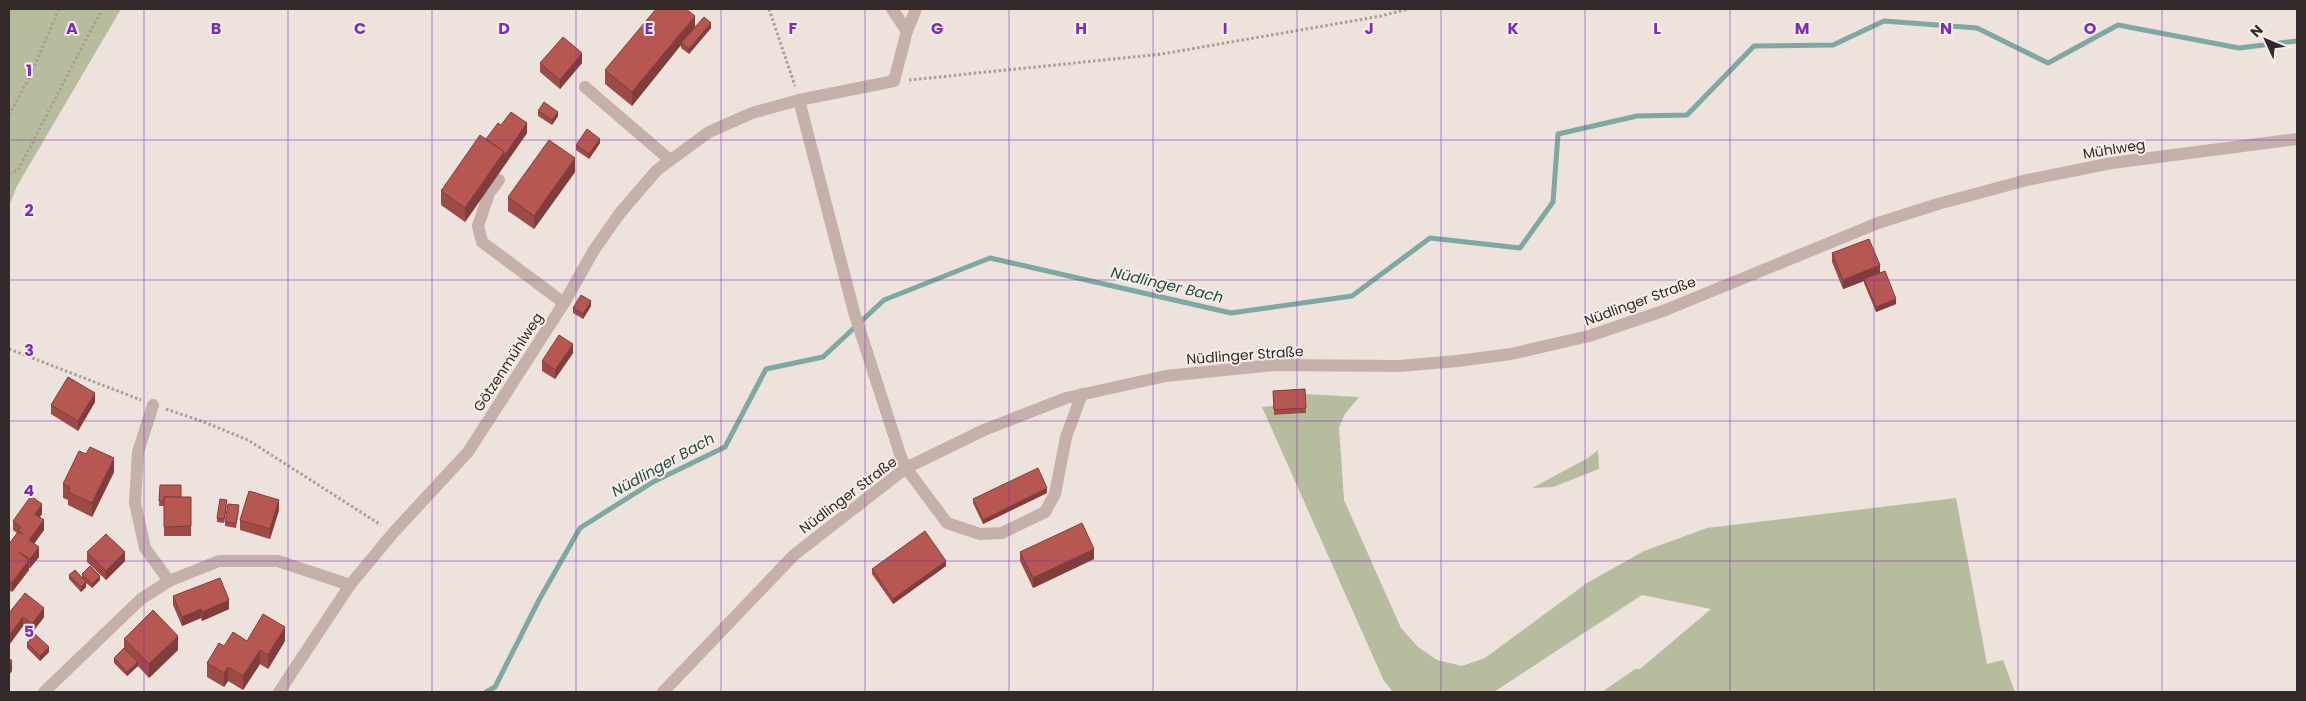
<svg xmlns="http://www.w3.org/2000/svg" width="2306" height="701" font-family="Poppins,sans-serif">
<rect width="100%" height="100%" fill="#eee2dc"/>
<g fill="#b7bc9e">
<polygon points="9,9 121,9 17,186 9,206"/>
<polygon points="1305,394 1359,397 1345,414 1339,427 1344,500 1401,628 1418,647 1437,660 1462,666 1485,658 1587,583 1644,551 1707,528 1956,498 1987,664 2003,660 2015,692 1602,692 1635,669 1640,669 1711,609 1642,595 1494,692 1393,692 1384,681 1262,407 1273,406 1274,415 1305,413"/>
<polygon points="1598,450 1599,469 1553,487 1532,488 1588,458"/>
</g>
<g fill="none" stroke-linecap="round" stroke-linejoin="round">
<polyline stroke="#7ea8a2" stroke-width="5" points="486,692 495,687 539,600 580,528 653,482 725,447 766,369 823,357 884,300 990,258 1231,313 1352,296 1430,238 1520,248 1553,202 1558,134 1637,116 1687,115 1754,46 1833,45 1884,21 1977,28 2048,63 2118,25 2239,48 2297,41"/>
<g stroke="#b19b94" stroke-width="3" stroke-dasharray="2.5 2.5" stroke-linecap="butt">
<polyline points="769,9 795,86"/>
<polyline points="909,80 1162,54 1381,16 1408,9"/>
<polyline points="9,115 30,76 59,9"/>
<polyline points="9,174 18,170 102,9"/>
<polyline points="9,349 141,400"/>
<polyline points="166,409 204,422 248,440 381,525"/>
</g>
<g stroke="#c5b1a9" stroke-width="12">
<polyline points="892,9 907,31"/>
<polyline points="585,87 670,160"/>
<polyline points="799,100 854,312 901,457 906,468 947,523 980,534 1002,533 1045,512 1055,494 1066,437 1082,394"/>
<polyline points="499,180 489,193 478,226 482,242 564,303"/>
<polyline points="153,405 138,452 135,503 145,548 169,581"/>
<polyline points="44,692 141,599 169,581 219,561 278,561 350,585"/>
<polyline points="279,692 350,585 393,533 468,452 564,303 594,250 620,213 657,170 709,132 752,113 799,100 894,81 907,31 916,9"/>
<polyline points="663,692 794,555 906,468 984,430 1066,398 1166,376 1273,365 1399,366 1457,361 1511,354 1589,336 1663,311 1878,223 1938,204 2027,180 2112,163 2297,139"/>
</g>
</g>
<g fill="#9d4b46">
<polygon points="695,28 711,28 689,54 681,48 681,45 632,106 605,84 605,70"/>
<polygon points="540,63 582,63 560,89 540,72"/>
<polygon points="538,111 558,116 552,125 538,116"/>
<polygon points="527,133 465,222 441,205 441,191 486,139"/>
<polygon points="600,143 589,159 576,150 576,145"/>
<polygon points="575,172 534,229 508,211 508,197"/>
<polygon points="1832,253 1880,273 1896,304 1876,312 1864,283 1864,281 1843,289 1832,262"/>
<polygon points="591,306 583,319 573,313 573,308"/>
<polygon points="573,353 555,379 542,371 542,361"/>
<polygon points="1305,389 1306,413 1274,415 1273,391"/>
<polygon points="95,402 78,431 51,414 51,405"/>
<polygon points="114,472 92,517 68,505 68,500 63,498 63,484"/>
<polygon points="160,485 181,497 191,497 191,536 164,536 164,506 159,506"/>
<polygon points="1047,493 983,524 973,503 973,499"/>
<polygon points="227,505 224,523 217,522 217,518"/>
<polygon points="239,510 236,528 225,526 225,522"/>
<polygon points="279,510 270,539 240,530 240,520"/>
<polygon points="42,514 39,517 44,530 34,544 39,557 30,568 29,568 29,570 12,592 9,590 9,544 17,533 13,530 13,521"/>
<polygon points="87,552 125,561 106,580 87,562"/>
<polygon points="1020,552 1094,559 1033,588 1020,561"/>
<polygon points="946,566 893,604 872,574 872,569"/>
<polygon points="82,574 100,580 92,588 86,583 86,587 81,592 69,579 69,575 82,577"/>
<polygon points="173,596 229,609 202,621 201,618 182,626 173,605"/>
<polygon points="9,613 44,617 32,633 23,626 9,645"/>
<polygon points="124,639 178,650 149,678 138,666 127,676 114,663 114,658 124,648"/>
<polygon points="247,641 285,641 268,669 260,664 243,690 228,681 224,687 207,677 207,663"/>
<polygon points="27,643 49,652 40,661 27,648"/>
</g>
<g fill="#803d39">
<polygon points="695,16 695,29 681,43 681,45 632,106 632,92"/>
<polygon points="711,23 711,28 689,54 689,49"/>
<polygon points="582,53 582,63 560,89 560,80"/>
<polygon points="558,112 558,116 552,125 552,120"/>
<polygon points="527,123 527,133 465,222 465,208 504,152"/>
<polygon points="600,139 600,143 589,159 589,154"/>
<polygon points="575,158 575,172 534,229 534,216"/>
<polygon points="1880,265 1880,275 1864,279 1864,281 1843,289 1843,280"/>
<polygon points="1896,299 1896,304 1876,312 1876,307"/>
<polygon points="591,301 591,306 583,319 583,314"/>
<polygon points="573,344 573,353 555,379 555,370"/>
<polygon points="95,393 95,402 78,431 78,421"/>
<polygon points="114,458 114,472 92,517 92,503"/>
<polygon points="1047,488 1047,493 983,524 983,520"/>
<polygon points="279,500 279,510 270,539 270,529"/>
<polygon points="42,504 42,514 35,523 35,514"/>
<polygon points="44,520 44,530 29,550 29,540"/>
<polygon points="39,547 39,557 30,568 30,559"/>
<polygon points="1094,549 1094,559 1033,588 1033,578"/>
<polygon points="125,552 125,561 106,580 106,571"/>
<polygon points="29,560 29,570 12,592 12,583"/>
<polygon points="946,561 946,566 893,604 893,599"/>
<polygon points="100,576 100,580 92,588 92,584"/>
<polygon points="86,582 86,587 81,592 81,587"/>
<polygon points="229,600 229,609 202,621 202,612"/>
<polygon points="44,608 44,617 32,633 32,624"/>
<polygon points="201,609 201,618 182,626 182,617"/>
<polygon points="23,617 23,626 9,645 9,636"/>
<polygon points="285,627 285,641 268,669 268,655"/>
<polygon points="178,636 178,650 149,678 149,664"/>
<polygon points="49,647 49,652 40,661 40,656"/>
<polygon points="260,650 260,664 243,690 243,676"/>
<polygon points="12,661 12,671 9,675 9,666"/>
<polygon points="138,662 138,666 127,676 127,672"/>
<polygon points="228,667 228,681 224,687 224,673"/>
</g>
<g fill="#b75751" stroke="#803d39">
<polygon points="656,9 686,9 695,16 632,92 605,70"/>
<polygon points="704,17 711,23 689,49 681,43"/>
<polygon points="563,37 582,53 560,80 540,63"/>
<polygon points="544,102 558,112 552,120 538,111"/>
<polygon points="511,112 527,123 504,156 504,152 486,139 498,123 501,125"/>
<polygon points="587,129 600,139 589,154 576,145"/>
<polygon points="480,135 504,152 465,208 441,191"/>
<polygon points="549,140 575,158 534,216 508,197"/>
<polygon points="1869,239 1880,265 1843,280 1832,253"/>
<polygon points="1885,271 1896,299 1876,307 1864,279"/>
<polygon points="581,295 591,301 583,314 573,308"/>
<polygon points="559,335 573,344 555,370 542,361"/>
<polygon points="68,377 95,393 78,421 51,405"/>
<polygon points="1305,389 1306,408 1274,410 1273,391"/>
<polygon points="90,447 114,458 92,503 68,492 70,487 63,484 79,451 86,454"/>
<polygon points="1038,468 1047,488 983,520 973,499"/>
<polygon points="160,485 181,485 181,497 164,497 164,501 159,501"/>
<polygon points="249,491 279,500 270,529 240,520"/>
<polygon points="31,496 42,504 35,514 44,520 29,540 39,547 30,559 19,552 29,560 12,583 9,581 9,544 18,532 23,534 18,531 21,527 13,521"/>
<polygon points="164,497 191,497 191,526 164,527"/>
<polygon points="220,499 227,500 224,519 217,518"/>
<polygon points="228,504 239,505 236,523 225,522"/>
<polygon points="1082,523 1094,549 1033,578 1020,552"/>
<polygon points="925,531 946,561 893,599 872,569"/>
<polygon points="106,534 125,552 106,571 87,552"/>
<polygon points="90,566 100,576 92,584 82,574"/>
<polygon points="75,570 86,582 81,587 69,575"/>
<polygon points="220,578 229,600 202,612 201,609 182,617 173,596"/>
<polygon points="25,593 44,608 32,624 23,617 9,636 9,613"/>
<polygon points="153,610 178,636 149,664 124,639"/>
<polygon points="263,614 285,627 268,655 260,650 243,676 228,667 224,673 207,663 219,643 224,646 233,632 247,641"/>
<polygon points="35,634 49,647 40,656 27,643"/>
<polygon points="124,648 138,662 127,672 114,658"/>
<polygon points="9,658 12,661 9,666"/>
</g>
<path fill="none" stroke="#7b2cbf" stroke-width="1" stroke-opacity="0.55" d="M 144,9 L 144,692M 288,9 L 288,692M 432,9 L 432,692M 576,9 L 576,692M 721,9 L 721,692M 865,9 L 865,692M 1009,9 L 1009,692M 1153,9 L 1153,692M 1297,9 L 1297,692M 1441,9 L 1441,692M 1585,9 L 1585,692M 1730,9 L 1730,692M 1874,9 L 1874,692M 2018,9 L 2018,692M 2162,9 L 2162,692M 9,140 L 2297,140M 9,280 L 2297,280M 9,421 L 2297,421M 9,561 L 2297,561"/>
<g text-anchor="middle" stroke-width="4" stroke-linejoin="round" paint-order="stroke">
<g font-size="14" fill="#332928" stroke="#f7ede7">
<text transform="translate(2114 149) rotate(-9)" y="5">Mühlweg</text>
<text transform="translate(1640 301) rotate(-20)" y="5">Nüdlinger Straße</text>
<text transform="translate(1245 355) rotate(-4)" y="5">Nüdlinger Straße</text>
<text transform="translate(508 362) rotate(-57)" y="5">Götzenmühlweg</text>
<text transform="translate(848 495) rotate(-37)" y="5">Nüdlinger Straße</text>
</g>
<g font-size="15" font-style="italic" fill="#234f4a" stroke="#f7ede7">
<text transform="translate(1167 285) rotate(13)" y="5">Nüdlinger Bach</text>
<text transform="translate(663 465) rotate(-29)" y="5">Nüdlinger Bach</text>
</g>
</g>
<g font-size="16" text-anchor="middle" font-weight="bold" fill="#7b2cbf" stroke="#f7ede7" stroke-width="4" stroke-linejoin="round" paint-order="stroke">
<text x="72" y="34">A</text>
<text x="216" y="34">B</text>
<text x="360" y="34">C</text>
<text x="504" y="34">D</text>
<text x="649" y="34">E</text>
<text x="793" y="34">F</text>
<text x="937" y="34">G</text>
<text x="1081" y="34">H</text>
<text x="1225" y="34">I</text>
<text x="1369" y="34">J</text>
<text x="1513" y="34">K</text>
<text x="1657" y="34">L</text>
<text x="1802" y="34">M</text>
<text x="1946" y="34">N</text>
<text x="2090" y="34">O</text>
<text x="29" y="76">1</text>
<text x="29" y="216">2</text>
<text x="29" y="356">3</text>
<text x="29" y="496">4</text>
<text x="29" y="637">5</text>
</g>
<rect width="2306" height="701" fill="none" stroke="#332928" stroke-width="20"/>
<g transform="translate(2266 40) rotate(314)" stroke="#f7ede7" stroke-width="4" paint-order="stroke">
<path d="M0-4L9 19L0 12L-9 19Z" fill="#332928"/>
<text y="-8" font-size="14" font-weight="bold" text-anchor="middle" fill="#332928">N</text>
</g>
</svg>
